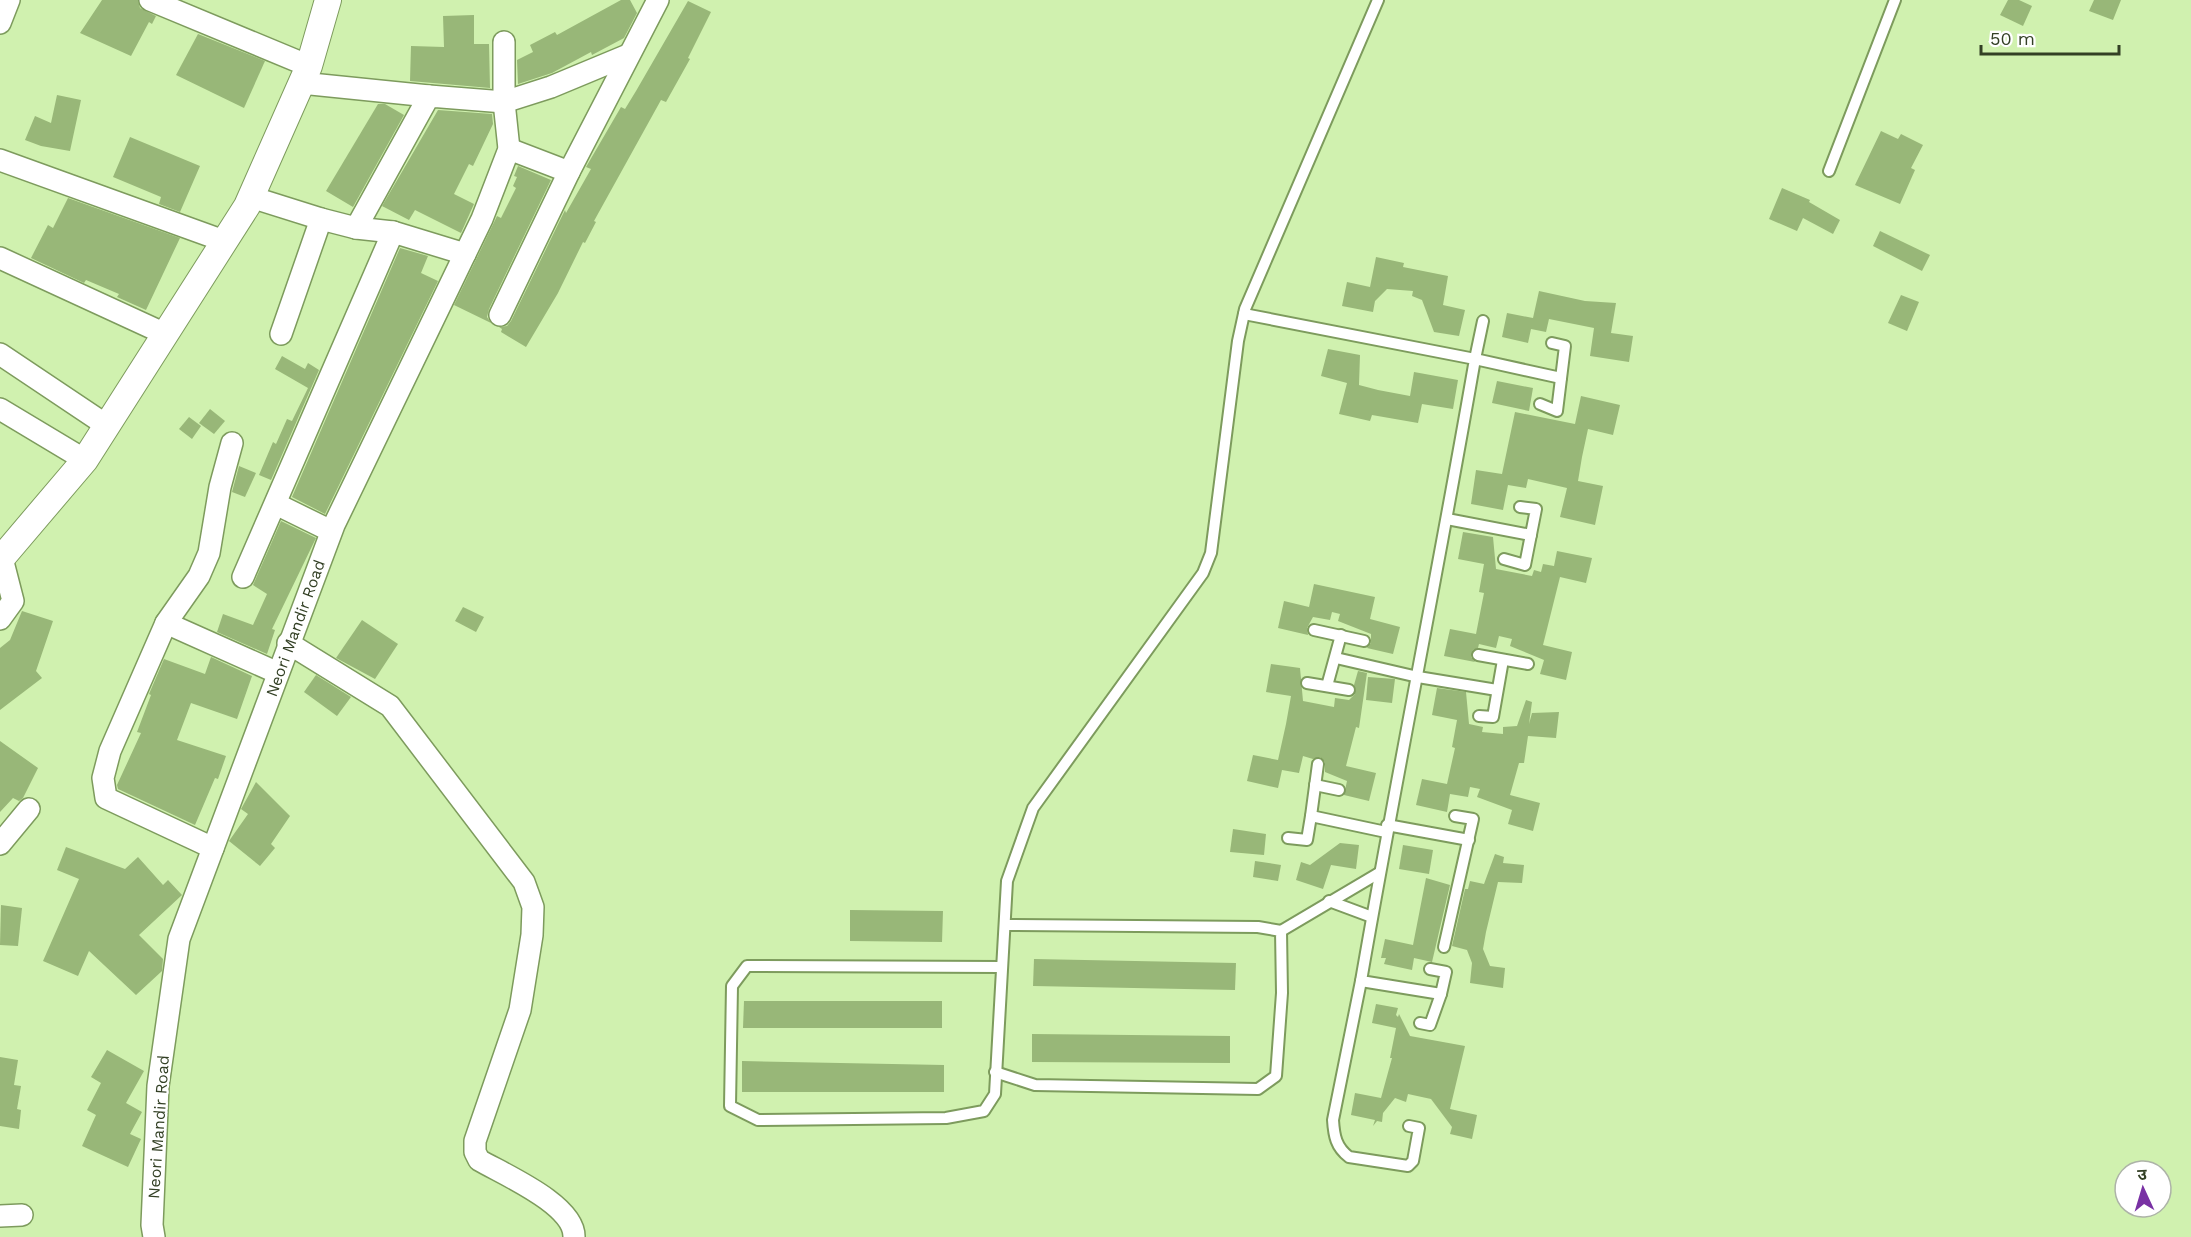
<svg xmlns="http://www.w3.org/2000/svg" width="2191" height="1237" font-family="'Work Sans','Noto Sans Devanagari',sans-serif">
<rect width="100%" height="100%" fill="#d0f1af"/>
<g fill="#98b778">
<polygon points="102,0 138,0 140,8 156,16 152,24 149,22 131,56 80,33"/>
<polygon points="621,0 630,0 637,13 624,38 592,55 591,52 552,73 518,84 517,60 533,52 530,45 555,32 557,35"/>
<polygon points="2008,0 2019,0 2032,6 2023,26 2000,15"/>
<polygon points="2094,0 2121,0 2113,20 2089,11"/>
<polygon points="688,1 711,12 688,58 690,59 666,102 661,100 594,221 596,222 585,243 583,242 558,293 526,347 501,332 502,329 499,327 507,326 511,321 565,210 566,213 591,169 586,167 621,107 625,109 636,91"/>
<polygon points="474,15 474,44 489,44 490,88 410,81 411,46 444,47 443,16"/>
<polygon points="198,34 265,61 244,108 176,75"/>
<polygon points="57,95 81,100 70,151 41,146 25,140 35,116 51,123"/>
<polygon points="378,104 385,104 404,115 353,207 326,191"/>
<polygon points="438,110 492,114 493,124 473,166 469,164 454,194 474,204 461,233 415,210 409,220 382,206"/>
<polygon points="1881,131 1898,139 1901,134 1923,145 1911,168 1915,170 1900,204 1855,185"/>
<polygon points="130,137 200,166 180,212 159,204 161,197 113,177"/>
<polygon points="518,166 551,180 489,309 487,317 491,323 454,305 497,216 501,218 516,188 513,186 517,177 514,176"/>
<polygon points="1782,188 1810,200 1809,202 1840,220 1833,234 1803,218 1797,231 1769,219"/>
<polygon points="68,198 180,238 146,310 117,297 119,294 86,280 84,283 31,258 48,225 53,228"/>
<polygon points="1880,231 1930,255 1922,271 1873,246"/>
<polygon points="400,248 428,256 421,273 438,281 325,514 292,497"/>
<polygon points="1376,257 1404,263 1403,267 1448,276 1443,305 1465,310 1459,336 1434,332 1422,300 1412,296 1413,291 1387,289 1375,301 1373,312 1342,306 1347,282 1370,287"/>
<polygon points="1539,291 1585,301 1616,303 1611,333 1633,336 1629,362 1590,356 1594,328 1549,319 1546,332 1531,329 1528,343 1502,337 1507,313 1533,318"/>
<polygon points="1901,295 1919,302 1907,331 1888,323"/>
<polygon points="1328,349 1360,355 1359,385 1378,390 1410,396 1414,372 1458,380 1453,409 1422,404 1418,423 1372,415 1370,421 1339,414 1347,383 1321,376"/>
<polygon points="282,356 305,369 308,363 319,370 271,480 259,475 273,442 276,444 287,419 292,421 308,388 275,369"/>
<polygon points="1497,381 1533,388 1529,411 1492,403"/>
<polygon points="1581,396 1620,405 1613,435 1588,429 1582,457 1578,481 1603,486 1595,525 1560,517 1567,488 1528,479 1526,488 1508,485 1503,510 1471,504 1476,470 1502,474 1515,412 1575,424"/>
<polygon points="210,409 225,421 214,434 199,423"/>
<polygon points="189,417 201,426 192,439 179,429"/>
<polygon points="239,466 256,473 245,497 232,492"/>
<polygon points="281,521 316,538 272,629 275,630 267,654 217,632 223,614 253,625 267,594 253,585"/>
<polygon points="1463,532 1493,537 1496,569 1532,576 1534,570 1541,572 1543,564 1554,566 1557,551 1592,558 1586,583 1560,577 1543,645 1572,652 1566,680 1540,674 1544,660 1510,646 1512,639 1499,636 1496,648 1479,644 1478,648 1473,650 1471,657 1475,662 1444,656 1450,629 1476,634 1484,593 1479,592 1484,564 1458,559"/>
<polygon points="1314,584 1375,597 1370,619 1400,627 1393,654 1367,648 1371,643 1371,634 1338,621 1340,614 1332,612 1330,620 1313,617 1307,628 1308,635 1278,628 1284,601 1309,607"/>
<polygon points="463,607 484,617 476,632 455,621"/>
<polygon points="22,611 53,621 36,671 42,678 0,710 0,648 10,640"/>
<polygon points="362,620 398,644 375,679 336,658"/>
<polygon points="211,657 252,676 237,719 191,703 177,740 226,756 218,779 215,778 195,825 118,789 117,785 141,733 137,732 151,695 149,694 164,659 205,674"/>
<polygon points="1271,664 1300,668 1303,701 1334,707 1335,698 1349,700 1355,694 1354,685 1358,671 1367,673 1359,728 1356,727 1346,766 1376,773 1369,801 1344,795 1347,781 1325,772 1325,762 1320,757 1313,759 1303,756 1299,773 1282,770 1278,788 1247,781 1253,755 1278,760 1286,724 1291,696 1266,692"/>
<polygon points="316,675 351,697 337,716 304,692"/>
<polygon points="1368,677 1395,679 1392,703 1366,700"/>
<polygon points="1437,688 1466,692 1469,724 1483,727 1482,732 1514,735 1503,734 1503,727 1517,726 1526,700 1532,702 1529,724 1532,713 1559,712 1556,738 1528,736 1524,763 1519,763 1510,795 1540,803 1533,831 1508,824 1512,810 1477,797 1480,789 1470,787 1468,797 1450,794 1447,812 1416,805 1422,779 1447,784 1455,748 1452,747 1457,720 1432,715"/>
<polygon points="0,741 38,768 23,798 19,801 13,798 0,812"/>
<polygon points="256,782 290,816 271,844 275,848 260,866 229,841 248,814 241,809"/>
<polygon points="1233,829 1266,834 1264,855 1230,852"/>
<polygon points="1340,843 1359,845 1356,869 1331,865 1323,889 1296,880 1301,862 1310,865"/>
<polygon points="1403,845 1433,850 1429,874 1399,869"/>
<polygon points="66,847 125,869 138,857 163,885 168,880 182,895 139,935 163,959 162,971 136,995 89,951 78,976 43,961 79,879 57,870"/>
<polygon points="1495,854 1504,857 1503,863 1524,865 1522,883 1498,882 1486,932 1483,949 1490,966 1505,968 1503,988 1470,983 1472,963 1467,950 1452,946 1465,889 1468,889 1470,881 1484,884"/>
<polygon points="1255,861 1281,865 1278,881 1253,877"/>
<polygon points="1426,878 1450,885 1432,962 1414,958 1412,970 1384,964 1386,958 1381,958 1385,939 1413,945"/>
<polygon points="1,905 22,908 18,946 0,945"/>
<polygon points="850,910 943,911 942,942 850,941"/>
<polygon points="1034,959 1236,963 1235,990 1033,986"/>
<polygon points="744,1001 942,1001 942,1028 743,1028"/>
<polygon points="1376,1004 1398,1008 1396,1015 1398,1017 1399,1014 1410,1036 1465,1046 1450,1109 1477,1115 1472,1139 1450,1134 1452,1127 1431,1099 1408,1094 1406,1102 1395,1098 1383,1113 1382,1122 1377,1121 1373,1126 1375,1120 1351,1115 1355,1093 1381,1098 1392,1058 1390,1058 1396,1028 1372,1023"/>
<polygon points="1032,1034 1230,1036 1230,1063 1032,1062"/>
<polygon points="107,1050 144,1071 126,1103 142,1112 130,1134 141,1139 128,1167 82,1146 96,1115 87,1110 101,1083 91,1077"/>
<polygon points="0,1057 18,1060 14,1085 21,1086 17,1109 21,1110 19,1129 0,1126"/>
<polygon points="742,1061 944,1065 944,1092 742,1092"/>
</g>
<g fill="none" stroke-linecap="round" stroke-linejoin="round">
<g stroke="#7d9b5d" stroke-width="14">
<g id="service">
<polyline points="1829,171 1895,0"/>
<path d="M 1244,314 L 1475,359 C 1439,567 1397,773 1361,981 L 1441,994 L 1446,972 L 1430,969"/>
<polyline points="1483,321 1475,359 1561,378"/>
<polyline points="1540,404 1557,411 1565,346 1552,343"/>
<polyline points="1447,519 1531,535"/>
<polyline points="1504,559 1525,565 1536,509 1520,507"/>
<polyline points="1314,630 1364,641"/>
<polyline points="1478,655 1528,664"/>
<polyline points="1336,658 1418,677 1497,690"/>
<polyline points="1307,683 1349,690"/>
<polyline points="1327,686 1341,635"/>
<polyline points="1479,716 1493,717 1503,660"/>
<polyline points="1318,764 1311,816 1386,832"/>
<polyline points="1315,785 1339,790"/>
<polyline points="1387,825 1469,840"/>
<polyline points="1288,838 1307,840 1311,816"/>
<polyline points="1329,901 1372,917"/>
<polyline points="1281,931 1379,873"/>
<polyline points="1444,947 1473,819 1455,816"/>
<polyline points="1001,967 747,966 732,986 730,1106 758,1120 946,1118 984,1111 995,1094 1007,881 1033,808 1203,573 1211,553 1238,341 1245,309 1378,0"/>
<path d="M 1361,981 L 1333,1120 C 1334,1136 1336,1147 1349,1157 L 1408,1166 L 1413,1161 L 1419,1128 L 1409,1126"/>
<polyline points="1420,1023 1430,1025 1441,994"/>
<polyline points="995,1072 1035,1085 1258,1089 1276,1076 1282,993 1281,931 1258,927 1005,925"/>
</g>
</g>
<g stroke="#7d9b5d" stroke-width="24">
<g id="minor">
<polyline points="150,0 309,66"/>
<polyline points="0,23 9,0"/>
<polyline points="301,83 429,96"/>
<polyline points="509,149 569,172"/>
<polyline points="0,160 224,241"/>
<polyline points="356,228 429,96 504,102 551,87 628,55"/>
<polyline points="465,254 482,219 509,149 504,102 504,42"/>
<polyline points="0,258 163,333"/>
<polyline points="500,315 569,172 658,0"/>
<polyline points="281,334 321,219"/>
<polyline points="0,354 106,425"/>
<polyline points="0,409 85,460"/>
<polyline points="276,504 331,531"/>
<polyline points="243,577 393,232"/>
<polyline points="0,619 13,601 2,558"/>
<polyline points="166,623 278,673"/>
<path d="M 288,643 L 390,706 L 524,882 L 533,907 L 532,935 L 520,1010 L 475,1141 L 475,1152 L 479,1160 C 505,1175 575,1205 574,1237"/>
<polyline points="0,844 29,809"/>
<polyline points="213,848 106,798 103,778 110,751 166,623 199,576 209,553 220,487 232,443"/>
<polyline points="0,1216 22,1215"/>
<polyline points="154,1237 152,1225 158,1086 179,939 334,525 465,254 393,232 356,228 321,219 251,197"/>
</g>
</g>
<g stroke="#7d9b5d" stroke-width="28">
<polyline id="tertiary" points="0,560 85,460 247,206 309,66 328,0"/>
</g>
<use href="#service" stroke="#fff" stroke-width="10"/>
<use href="#minor" stroke="#fff" stroke-width="21"/>
<use href="#tertiary" stroke="#fff" stroke-width="26"/>
</g>
<g text-anchor="middle" stroke-width="4.5" stroke-linejoin="round" paint-order="stroke">
<g font-size="16" fill="#334025" stroke="#fff">
<text transform="translate(295 628) rotate(-70)" y="6">Neori Mandir Road</text>
<text transform="translate(158 1127) rotate(-86)" y="6">Neori Mandir Road</text>
</g>
</g>
<g transform="translate(2143 1189) rotate(356)"><circle r="28" fill="#ffffff" stroke="#adb3a8" stroke-width="1.5"/>
<path d="M0-4.5L10 22L0 15L-10 22Z" fill="#7931a4"/>
<text y="-9" font-size="16" font-weight="bold" text-anchor="middle" fill="#334025">उ</text>
</g>
<path d="M1981 45v9h138v-9" fill="none" stroke="#334025" stroke-width="3"/>
<text x="1990" y="45" font-size="18" fill="#334025" stroke="#ffffff" stroke-width="4.5" paint-order="stroke">50 m</text>
</svg>
